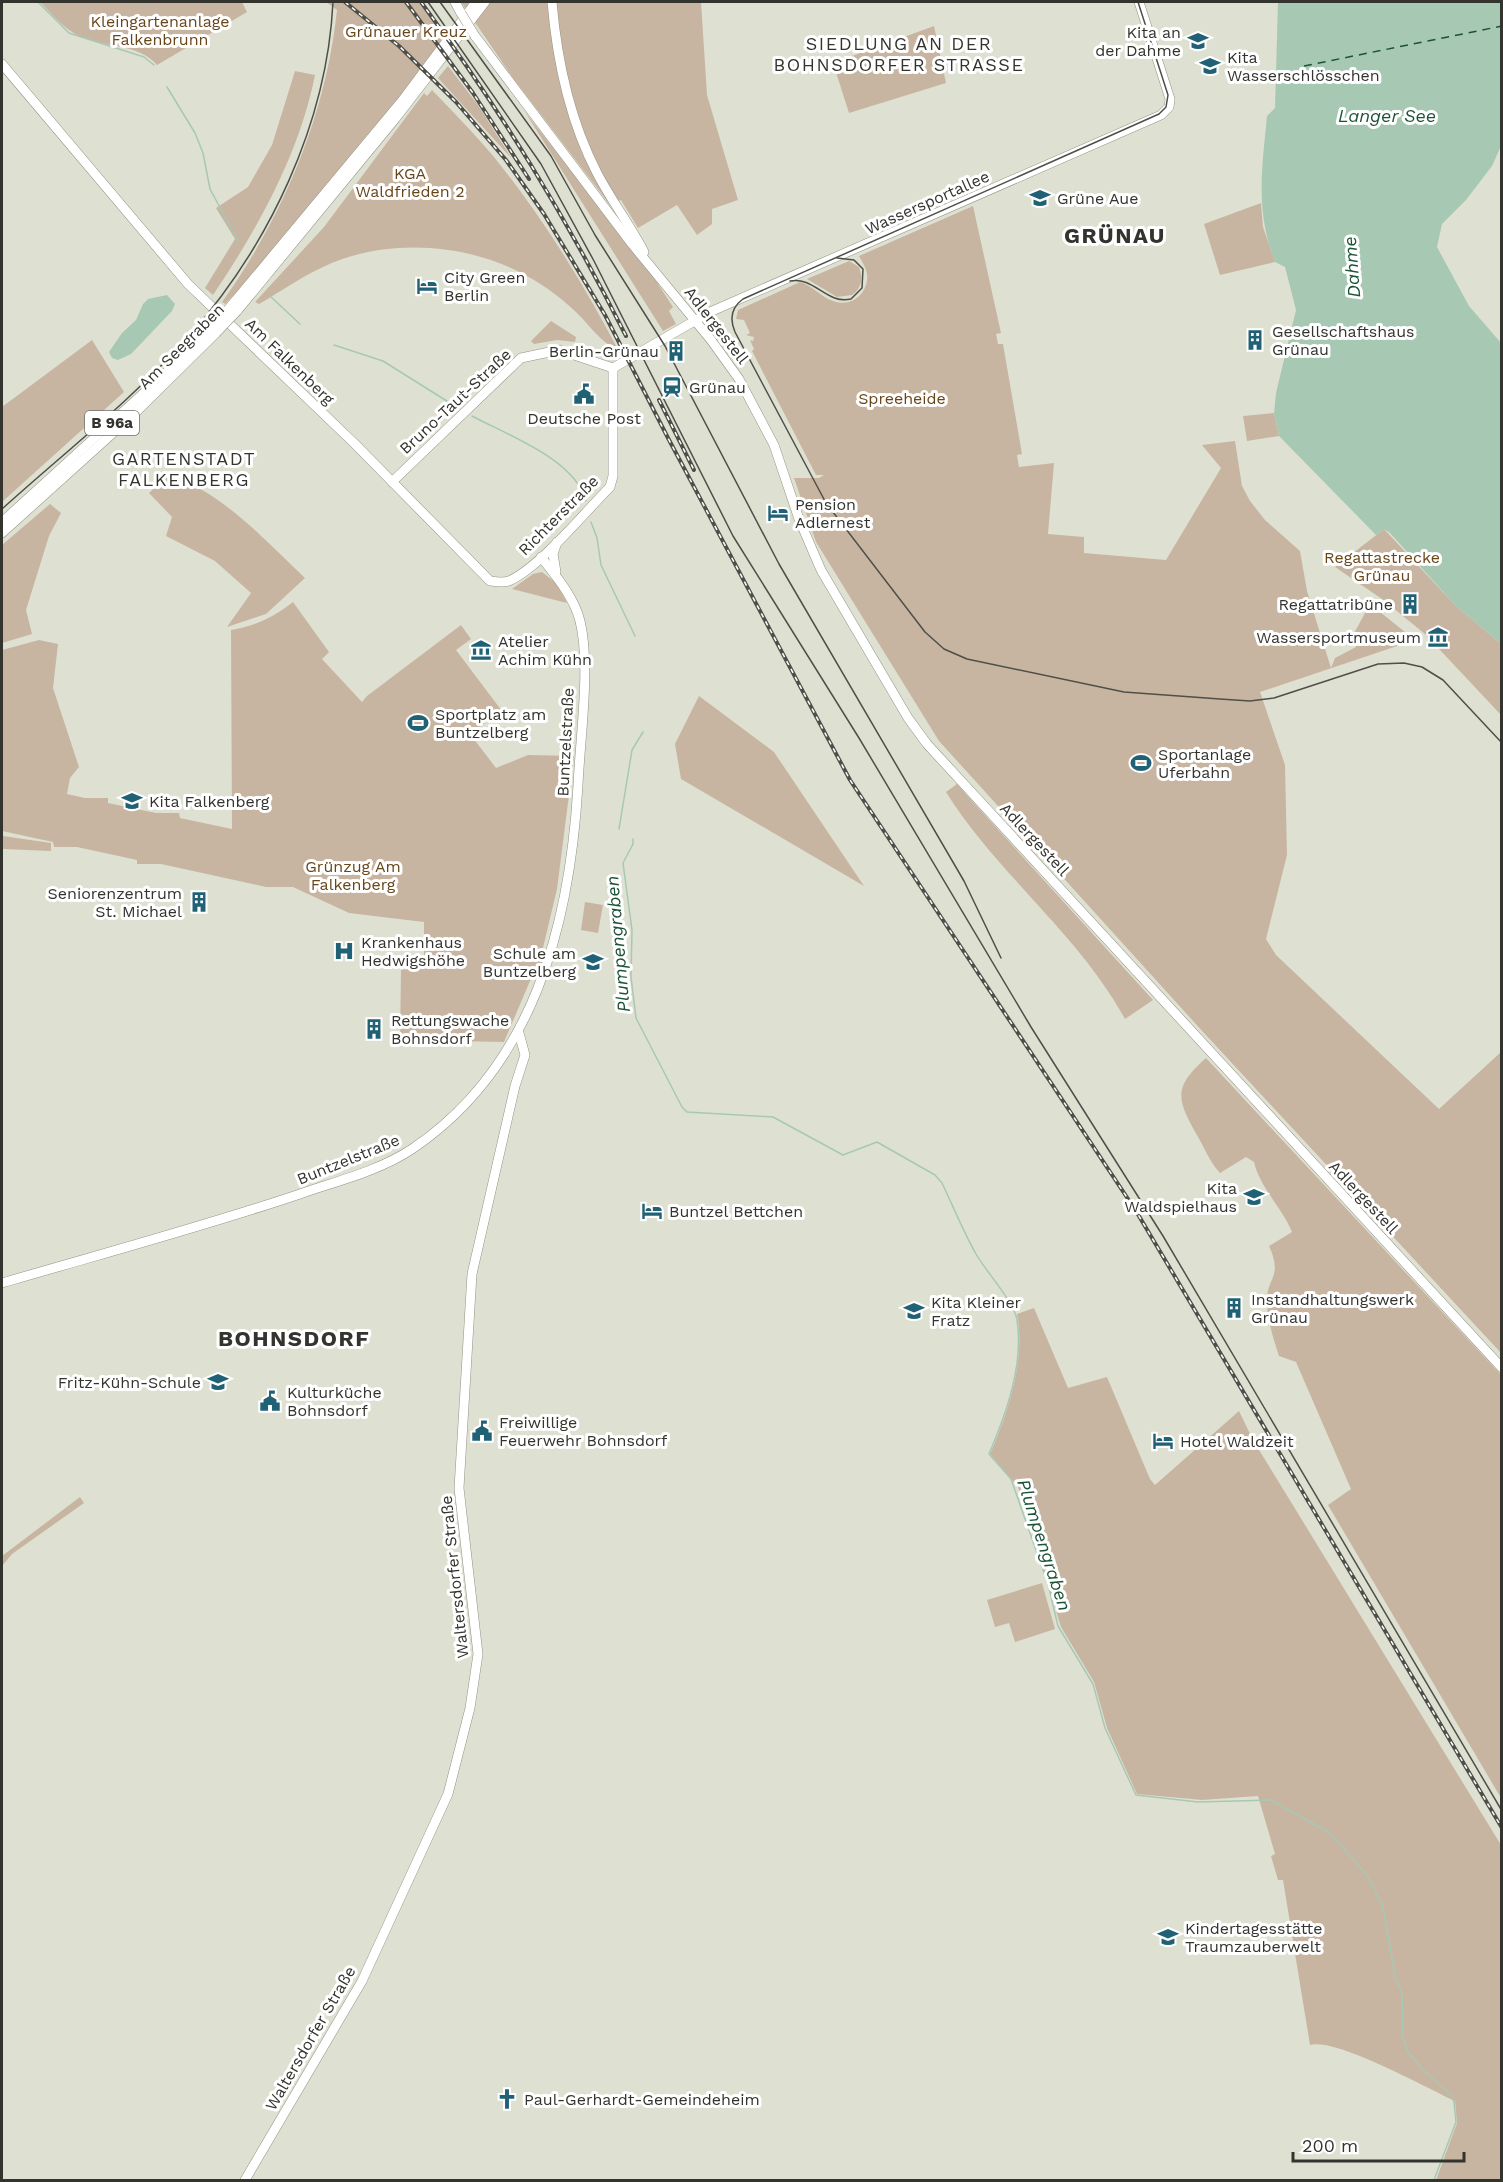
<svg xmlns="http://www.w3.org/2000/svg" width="1503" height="2182" font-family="'Work Sans',sans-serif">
<rect width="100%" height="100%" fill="#dee1d1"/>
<g fill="#c8b5a1">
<path d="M 40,2 L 242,2 L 247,12 L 157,65 C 139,43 103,48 79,36 C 63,28 52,14 40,2 Z"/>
<path d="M 326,2 L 418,2 L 446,36 L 417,73 L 419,75 L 262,266 L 225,304 L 222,302 C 283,217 326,115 337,10 Z"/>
<polygon points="461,2 701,2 707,95 738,200 712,209 712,224 697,235 677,205 638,228 621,200 610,205 513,78"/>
<polygon points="934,26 946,83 849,113 833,63"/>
<polygon points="448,66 478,105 512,159 438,78"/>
<path d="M 295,71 L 315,75 C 299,155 258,228 213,295 L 205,288 L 235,239 L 216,208 L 248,187 L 272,145 Z"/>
<path d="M 432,90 C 453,112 475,134 494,157 C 544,219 585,286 622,357 L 613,358 L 610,346 C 598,337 591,328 581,317 C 567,303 551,290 534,280 C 473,243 388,236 323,267 C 301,277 280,292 259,304 L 255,302 L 324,227 L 424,93 L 427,96 Z"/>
<polygon points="525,112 647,267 673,307 669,311 676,324 663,331"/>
<polygon points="1261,203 1263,227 1275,262 1220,275 1204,224"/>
<path d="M 973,206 L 1001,333 L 996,334 L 998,344 L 1003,344 L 1022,454 L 1017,455 L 1019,467 L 1054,463 L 1048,534 L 1084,537 L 1084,553 L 1166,560 L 1221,468 L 1202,445 L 1235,441 L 1242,486 L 1250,501 L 1265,520 L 1300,551 L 1307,591 L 1331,668 L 1335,658 L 1356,647 L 1353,635 L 1370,604 L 1415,640 L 1260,692 L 1285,765 L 1287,855 L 1266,939 L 1276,955 L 1439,1109 L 1501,1052 L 1501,1353 L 1204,1033 L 939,741 L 816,542 L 794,478 L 819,478 L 824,475 L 816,475 L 752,351 L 754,349 L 750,340 L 753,341 L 754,337 L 746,335 L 750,333 L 744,320 L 736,319 L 738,310 L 800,282 C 813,286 821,297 833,301 C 852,308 869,293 867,274 C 866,267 862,262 859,256 Z"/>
<path d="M 849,261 L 859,267 C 863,278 862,288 852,295 L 837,297 L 807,279 Z"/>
<polygon points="551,321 576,337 575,342 557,340 534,344 531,341"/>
<polygon points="92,340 124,392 2,502 2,407"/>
<polygon points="1274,413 1279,436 1247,441 1243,416"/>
<path d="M 171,472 L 184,484 L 187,482 C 232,503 269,544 305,578 L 266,614 L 227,627 L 251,593 L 215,561 L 166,536 L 172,517 L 149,493 Z"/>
<polygon points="50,504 61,513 49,536 26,610 32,634 2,643 2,545"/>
<polygon points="1384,529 1455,605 1501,644 1501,715 1425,634 1382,599 1335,567"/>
<polygon points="542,572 556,583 567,603 512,589 533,574"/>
<path d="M 293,602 L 329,652 L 322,659 L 362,702 L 367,696 L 461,625 L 471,639 L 456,650 L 502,711 L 470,734 L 496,768 L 528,755 L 574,756 L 557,889 L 542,952 L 544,958 L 536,973 L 533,974 L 504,1042 L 400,1040 L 401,970 L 424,967 L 424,922 L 349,913 L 293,887 L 266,887 L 161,864 L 137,864 L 137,860 L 77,847 L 54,847 L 53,842 L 2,831 L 2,650 L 39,640 L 58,644 L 53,688 L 79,767 L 70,778 L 67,794 L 85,798 L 108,798 L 108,803 L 156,813 L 179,813 L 180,818 L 232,829 L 231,630 C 255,626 274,617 293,602 Z"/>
<polygon points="699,696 774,752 864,886 681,779 675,744"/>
<path d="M 957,784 L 972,801 L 1153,1000 L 1125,1019 C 1078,933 997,874 946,792 Z"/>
<polygon points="3,836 51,843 51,851 3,849"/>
<polygon points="585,902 603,905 598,933 581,930"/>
<path d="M 1206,1058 L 1501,1375 L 1501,1798 L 1328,1505 L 1351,1489 L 1296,1362 L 1279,1356 C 1274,1341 1268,1322 1267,1305 C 1265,1277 1284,1279 1269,1246 L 1292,1232 C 1282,1207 1260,1188 1254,1162 L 1246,1157 L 1220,1173 C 1211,1164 1205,1149 1198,1137 C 1177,1100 1172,1088 1206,1058 Z"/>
<path d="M 1034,1308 L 1068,1388 L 1107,1377 L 1150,1479 L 1155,1485 L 1239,1411 L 1253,1440 L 1501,1845 L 1501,2180 L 1436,2180 L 1457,2123 L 1455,2101 C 1427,2088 1335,2037 1310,2045 L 1283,1880 L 1278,1880 L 1271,1856 L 1275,1854 L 1258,1796 L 1202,1800 L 1137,1794 L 1107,1728 L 1094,1682 L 1061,1627 L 1018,1487 L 990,1454 C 1008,1412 1026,1360 1017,1314 Z"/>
<polygon points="80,1497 84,1503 12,1554 2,1566 2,1556"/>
<polygon points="1042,1583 1055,1629 1015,1642 1009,1623 995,1627 987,1600"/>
</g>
<g fill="#a7c8b3">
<path d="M 1278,2 L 1501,2 L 1501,146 L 1492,166 L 1466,200 L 1442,224 L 1437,247 L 1469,306 L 1501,343 L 1501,644 L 1455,605 L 1390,533 L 1384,529 L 1376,535 L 1279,436 L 1274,413 L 1276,393 L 1296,310 L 1285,267 L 1275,262 C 1255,210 1262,169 1267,116 L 1275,108 Z"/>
<polygon points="167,295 175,304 172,311 131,354 118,360 112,358 109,352 122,333 136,320 143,304 148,299"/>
</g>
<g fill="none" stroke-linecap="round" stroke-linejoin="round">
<g stroke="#a7c8b3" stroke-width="1.5">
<polyline points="38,2 69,33 144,57 154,65"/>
<polyline points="167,87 195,133 203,153 210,189 238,241"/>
<polyline points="271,297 300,324"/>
<polyline points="334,345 383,361 458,408"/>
<path d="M 472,416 C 507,435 575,459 586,501"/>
<polyline points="591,522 597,538 601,565 635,636"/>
<polyline points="619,829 632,750 643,732"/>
<path d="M 633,839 L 633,844 L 623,863 L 632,930 L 631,977 L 636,1018 L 682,1107 L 687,1112 L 773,1117 L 843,1155 L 877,1142 L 935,1175 L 942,1183 C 953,1206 963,1231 976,1254 C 986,1272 1014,1301 1017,1320 C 1024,1365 1006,1414 989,1454 L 1011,1479 L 1048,1584 L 1058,1626 L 1093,1684 L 1105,1728 L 1136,1795 L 1198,1802 L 1271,1800 L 1330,1833 L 1367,1875 L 1383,1907 L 1395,1976 L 1402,1994 L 1403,2037 L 1408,2052 L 1421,2068 L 1450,2094 L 1454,2102 L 1456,2122 L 1434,2180"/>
</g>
<polyline stroke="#1b5337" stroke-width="1.5" stroke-dasharray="8 6" stroke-linecap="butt" points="1304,66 1502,26"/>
<g stroke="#919384" stroke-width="10">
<g id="secondary">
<polyline points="455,2 461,13"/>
<path d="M 552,2 C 557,61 569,119 597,173 C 611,200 630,225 644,252"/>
<polyline points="475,36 632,244 711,340 739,379 774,445 799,519 821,570 908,718 927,744 1502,1368"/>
<path d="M 2,64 L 188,284 L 354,443 L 490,581 C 497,582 503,583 509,581 C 540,567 585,512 610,487 L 613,476 L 613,368"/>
<polyline points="613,368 710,312 1161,115 1169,107 1170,99 1139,2"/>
<polyline points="392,482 521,358 559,350 613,368"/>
<polyline points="556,572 553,554 557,542"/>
<path d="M 2,1283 C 101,1254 202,1227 300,1194 C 337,1181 379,1171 412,1149 C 534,1067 570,924 578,785 C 580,738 591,666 580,621 C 574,597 556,576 541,557"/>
<polyline points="245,2180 362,1981 448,1794 470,1708 478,1654 459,1488 472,1274 515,1086 525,1055 519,1033"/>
</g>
</g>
<g stroke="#919384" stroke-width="10">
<g id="primary">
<polyline points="231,306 402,101 476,2"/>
<polyline points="237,311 395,119 485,2"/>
<polyline points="2,522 168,371 211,328"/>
<polyline points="2,533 134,414 216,333"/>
</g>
</g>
<use href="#secondary" stroke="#fff" stroke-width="9"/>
<use href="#primary" stroke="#fff" stroke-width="9"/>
<g stroke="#4e4f48" stroke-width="1.5">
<polyline points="428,2 541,164 594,261 733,536 859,738 1031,1027 1163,1236 1502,1811"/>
<polyline points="440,2 551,156 595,235 665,346 779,564 964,881 1001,958"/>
<path d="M 1138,2 L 1168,95 L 1166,107 L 1159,114 L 743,299 C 732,307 729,318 735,332 L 826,503 L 925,632 L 944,649 L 967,659 L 1124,692 L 1220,699 L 1250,701 L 1274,698 L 1378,664 L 1404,663 L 1422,667 L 1443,680 L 1502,743"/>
<path d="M 790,281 C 814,276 827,305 851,299 L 862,288 L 863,269 L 854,260 L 837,258"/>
<path d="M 2,509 C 64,453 132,400 188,337 C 269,246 327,124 333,2"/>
</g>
<g stroke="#4e4f48" stroke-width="4">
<g id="rail">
<polyline points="345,2 399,46 456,102 506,160 544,214 605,315 668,438 850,780 1136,1211 1502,1828"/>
<polyline points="406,2 473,93 529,179"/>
<path d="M 421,2 C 501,111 565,215 626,336"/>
<polyline points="659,400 694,470"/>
</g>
</g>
<use href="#rail" stroke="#fff" stroke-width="1.5" stroke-dasharray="4.5" stroke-linecap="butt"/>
<g stroke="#919384" stroke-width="10" stroke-linecap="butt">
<polyline id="secondary-bridge" points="461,13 475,36"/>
</g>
<g stroke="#919384" stroke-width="10" stroke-linecap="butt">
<g id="primary-bridge">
<polyline points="211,328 231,306"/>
<polyline points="216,333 237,311"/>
</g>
</g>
<use href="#secondary-bridge" stroke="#fff" stroke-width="9"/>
<use href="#primary-bridge" stroke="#fff" stroke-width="9"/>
</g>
<defs>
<g id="school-bare" transform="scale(1.62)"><path d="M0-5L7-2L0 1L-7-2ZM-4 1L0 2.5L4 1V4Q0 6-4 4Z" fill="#216176" stroke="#fff" stroke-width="2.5" paint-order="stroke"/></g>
<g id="hotel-bare" transform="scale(1.62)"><path d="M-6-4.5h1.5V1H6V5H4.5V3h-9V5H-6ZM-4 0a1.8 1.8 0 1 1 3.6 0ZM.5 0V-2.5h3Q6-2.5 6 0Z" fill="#216176" stroke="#fff" stroke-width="2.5" paint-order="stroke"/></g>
<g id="building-bare" transform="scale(1.62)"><path d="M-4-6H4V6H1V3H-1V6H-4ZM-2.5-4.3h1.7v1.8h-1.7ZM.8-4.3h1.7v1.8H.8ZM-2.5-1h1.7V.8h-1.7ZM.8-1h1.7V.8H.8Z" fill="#216176" stroke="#fff" stroke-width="2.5" paint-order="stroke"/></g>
<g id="station-bare" transform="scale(1.62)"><path d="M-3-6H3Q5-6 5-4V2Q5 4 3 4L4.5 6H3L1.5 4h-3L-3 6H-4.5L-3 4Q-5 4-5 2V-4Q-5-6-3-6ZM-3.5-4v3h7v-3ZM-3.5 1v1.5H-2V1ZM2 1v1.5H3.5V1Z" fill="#216176" stroke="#fff" stroke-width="2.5" paint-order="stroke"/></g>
<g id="civic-bare" transform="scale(1.62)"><path d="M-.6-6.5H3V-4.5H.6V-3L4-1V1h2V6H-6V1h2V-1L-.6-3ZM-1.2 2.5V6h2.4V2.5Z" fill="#216176" stroke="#fff" stroke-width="2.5" paint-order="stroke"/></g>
<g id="museum-bare" transform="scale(1.62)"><path d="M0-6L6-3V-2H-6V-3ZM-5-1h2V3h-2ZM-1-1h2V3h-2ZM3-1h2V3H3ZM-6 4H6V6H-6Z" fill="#216176" stroke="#fff" stroke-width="2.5" paint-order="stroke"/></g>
<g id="stadium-bare" transform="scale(1.62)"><path d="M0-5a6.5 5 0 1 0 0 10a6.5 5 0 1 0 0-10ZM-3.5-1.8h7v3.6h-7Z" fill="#216176" stroke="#fff" stroke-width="2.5" paint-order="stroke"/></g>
<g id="hospital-bare" transform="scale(1.62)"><path d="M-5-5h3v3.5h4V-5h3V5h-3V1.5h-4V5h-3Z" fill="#216176" stroke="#fff" stroke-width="2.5" paint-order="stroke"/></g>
<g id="church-bare" transform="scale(1.62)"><path d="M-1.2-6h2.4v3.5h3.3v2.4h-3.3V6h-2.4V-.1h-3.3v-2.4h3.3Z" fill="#216176" stroke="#fff" stroke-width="2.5" paint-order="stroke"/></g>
</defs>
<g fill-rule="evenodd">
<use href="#school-bare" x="1198" y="41"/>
<use href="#school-bare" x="1210" y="66"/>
<use href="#school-bare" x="1040" y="198"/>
<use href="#hotel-bare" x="427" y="286"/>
<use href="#building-bare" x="1255" y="340"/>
<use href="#building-bare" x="676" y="351"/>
<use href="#station-bare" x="672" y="387"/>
<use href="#civic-bare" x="584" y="394"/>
<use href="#hotel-bare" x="778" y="513"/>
<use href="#building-bare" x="1410" y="604"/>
<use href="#museum-bare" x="1438" y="637"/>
<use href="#museum-bare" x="481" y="650"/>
<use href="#stadium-bare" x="418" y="723"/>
<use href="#stadium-bare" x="1141" y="763"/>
<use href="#school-bare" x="132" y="801"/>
<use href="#building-bare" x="199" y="902"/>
<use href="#hospital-bare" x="344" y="951"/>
<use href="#school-bare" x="593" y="962"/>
<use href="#building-bare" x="374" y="1029"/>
<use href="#school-bare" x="1254" y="1197"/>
<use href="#hotel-bare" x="652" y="1211"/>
<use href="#building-bare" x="1234" y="1308"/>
<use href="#school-bare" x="914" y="1311"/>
<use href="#school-bare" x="218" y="1382"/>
<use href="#civic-bare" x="270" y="1401"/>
<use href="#civic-bare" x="482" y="1431"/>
<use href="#hotel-bare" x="1163" y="1441"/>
<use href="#school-bare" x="1168" y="1937"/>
<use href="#church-bare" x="507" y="2099"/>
</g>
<g text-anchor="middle" stroke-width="6" stroke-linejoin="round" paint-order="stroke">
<rect fill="#fff" stroke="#70716d" stroke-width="1.5" x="85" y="411" width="54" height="24" rx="4.5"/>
<g font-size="15" font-weight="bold" fill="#33342e">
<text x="112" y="428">B 96a</text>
</g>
<g font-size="16" fill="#69461a" stroke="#fff">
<text x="160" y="27">Kleingartenanlage<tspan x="160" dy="18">Falkenbrunn</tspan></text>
<text x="406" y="37">Grünauer Kreuz</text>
<text x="410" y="179">KGA<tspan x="410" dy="18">Waldfrieden 2</tspan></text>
<text x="902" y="404">Spreeheide</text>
<text x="1382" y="563">Regattastrecke<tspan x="1382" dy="18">Grünau</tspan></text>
<text x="353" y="872">Grünzug Am<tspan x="353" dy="18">Falkenberg</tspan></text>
</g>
<g font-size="16" fill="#33342e" stroke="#fff" text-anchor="start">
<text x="1181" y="38" text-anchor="end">Kita an<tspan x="1181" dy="18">der Dahme</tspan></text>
<text x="1227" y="63">Kita<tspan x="1227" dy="18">Wasserschlösschen</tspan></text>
<text x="1057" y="204">Grüne Aue</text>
<text x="444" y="283">City Green<tspan x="444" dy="18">Berlin</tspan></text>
<text x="1272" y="337">Gesellschaftshaus<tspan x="1272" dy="18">Grünau</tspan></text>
<text x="659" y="357" text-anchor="end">Berlin-Grünau</text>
<text x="689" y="393">Grünau</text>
<text x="584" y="424" text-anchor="middle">Deutsche Post</text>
<text x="795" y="510">Pension<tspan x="795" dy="18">Adlernest</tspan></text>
<text x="1393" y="610" text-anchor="end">Regattatribüne</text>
<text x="1421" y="643" text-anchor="end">Wassersportmuseum</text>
<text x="498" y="647">Atelier<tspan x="498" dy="18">Achim Kühn</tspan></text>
<text x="435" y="720">Sportplatz am<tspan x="435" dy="18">Buntzelberg</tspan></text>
<text x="1158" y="760">Sportanlage<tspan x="1158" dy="18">Uferbahn</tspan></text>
<text x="149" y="807">Kita Falkenberg</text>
<text x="182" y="899" text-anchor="end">Seniorenzentrum<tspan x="182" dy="18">St. Michael</tspan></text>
<text x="361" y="948">Krankenhaus<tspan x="361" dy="18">Hedwigshöhe</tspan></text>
<text x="576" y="959" text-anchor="end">Schule am<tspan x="576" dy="18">Buntzelberg</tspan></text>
<text x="391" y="1026">Rettungswache<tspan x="391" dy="18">Bohnsdorf</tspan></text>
<text x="1237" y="1194" text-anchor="end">Kita<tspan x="1237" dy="18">Waldspielhaus</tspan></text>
<text x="669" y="1217">Buntzel Bettchen</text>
<text x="1251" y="1305">Instandhaltungswerk<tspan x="1251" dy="18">Grünau</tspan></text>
<text x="931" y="1308">Kita Kleiner<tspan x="931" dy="18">Fratz</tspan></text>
<text x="201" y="1388" text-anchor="end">Fritz-Kühn-Schule</text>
<text x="287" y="1398">Kulturküche<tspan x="287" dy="18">Bohnsdorf</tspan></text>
<text x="499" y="1428">Freiwillige<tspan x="499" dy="18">Feuerwehr Bohnsdorf</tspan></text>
<text x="1180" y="1447">Hotel Waldzeit</text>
<text x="1185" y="1934">Kindertagesstätte<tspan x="1185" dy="18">Traumzauberwelt</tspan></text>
<text x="524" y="2105">Paul-Gerhardt-Gemeindeheim</text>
</g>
<g font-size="16" fill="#33342e" stroke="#fff">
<text transform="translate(927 202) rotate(-24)" y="6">Wassersportallee</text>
<text transform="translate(717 325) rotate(52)" y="6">Adlergestell</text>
<text transform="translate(181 346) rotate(-45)" y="6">Am Seegraben</text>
<text transform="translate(290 361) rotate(44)" y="6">Am Falkenberg</text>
<text transform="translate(455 401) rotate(-43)" y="6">Bruno-Taut-Straße</text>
<text transform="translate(558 515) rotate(-45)" y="6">Richterstraße</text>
<text transform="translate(565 742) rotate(-87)" y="6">Buntzelstraße</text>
<text transform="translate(1035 839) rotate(47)" y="6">Adlergestell</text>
<text transform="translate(348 1159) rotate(-22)" y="6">Buntzelstraße</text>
<text transform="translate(1364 1197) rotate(47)" y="6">Adlergestell</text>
<text transform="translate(454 1577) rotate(-96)" y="6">Waltersdorfer Straße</text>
<text transform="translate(310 2038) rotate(-60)" y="6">Waltersdorfer Straße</text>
</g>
<g font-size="18" letter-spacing="1.5" fill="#33342e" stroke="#fff">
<text x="899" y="50">SIEDLUNG AN DER<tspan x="899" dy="21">BOHNSDORFER STRASSE</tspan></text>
<text x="184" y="465">GARTENSTADT<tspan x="184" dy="21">FALKENBERG</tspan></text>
</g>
<g font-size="18" font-style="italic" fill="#1b5337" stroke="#fff">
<text x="1387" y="122">Langer See</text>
<text transform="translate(1352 267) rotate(-94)" y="6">Dahme</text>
<text transform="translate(618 944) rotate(-95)" y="6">Plumpengraben</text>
<text transform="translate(1044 1545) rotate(72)" y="6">Plumpengraben</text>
</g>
<g font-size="22" font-weight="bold" letter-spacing="1.5" fill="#33342e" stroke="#fff">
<text x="1115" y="243">GRÜNAU</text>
<text x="294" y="1346">BOHNSDORF</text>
</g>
</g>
<rect width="1503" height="2182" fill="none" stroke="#33342e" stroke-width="6"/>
<path d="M1293 2152v9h171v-9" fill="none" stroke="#33342e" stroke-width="3"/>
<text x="1302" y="2152" font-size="18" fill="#33342e" stroke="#ffffff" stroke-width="4.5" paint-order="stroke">200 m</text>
</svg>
